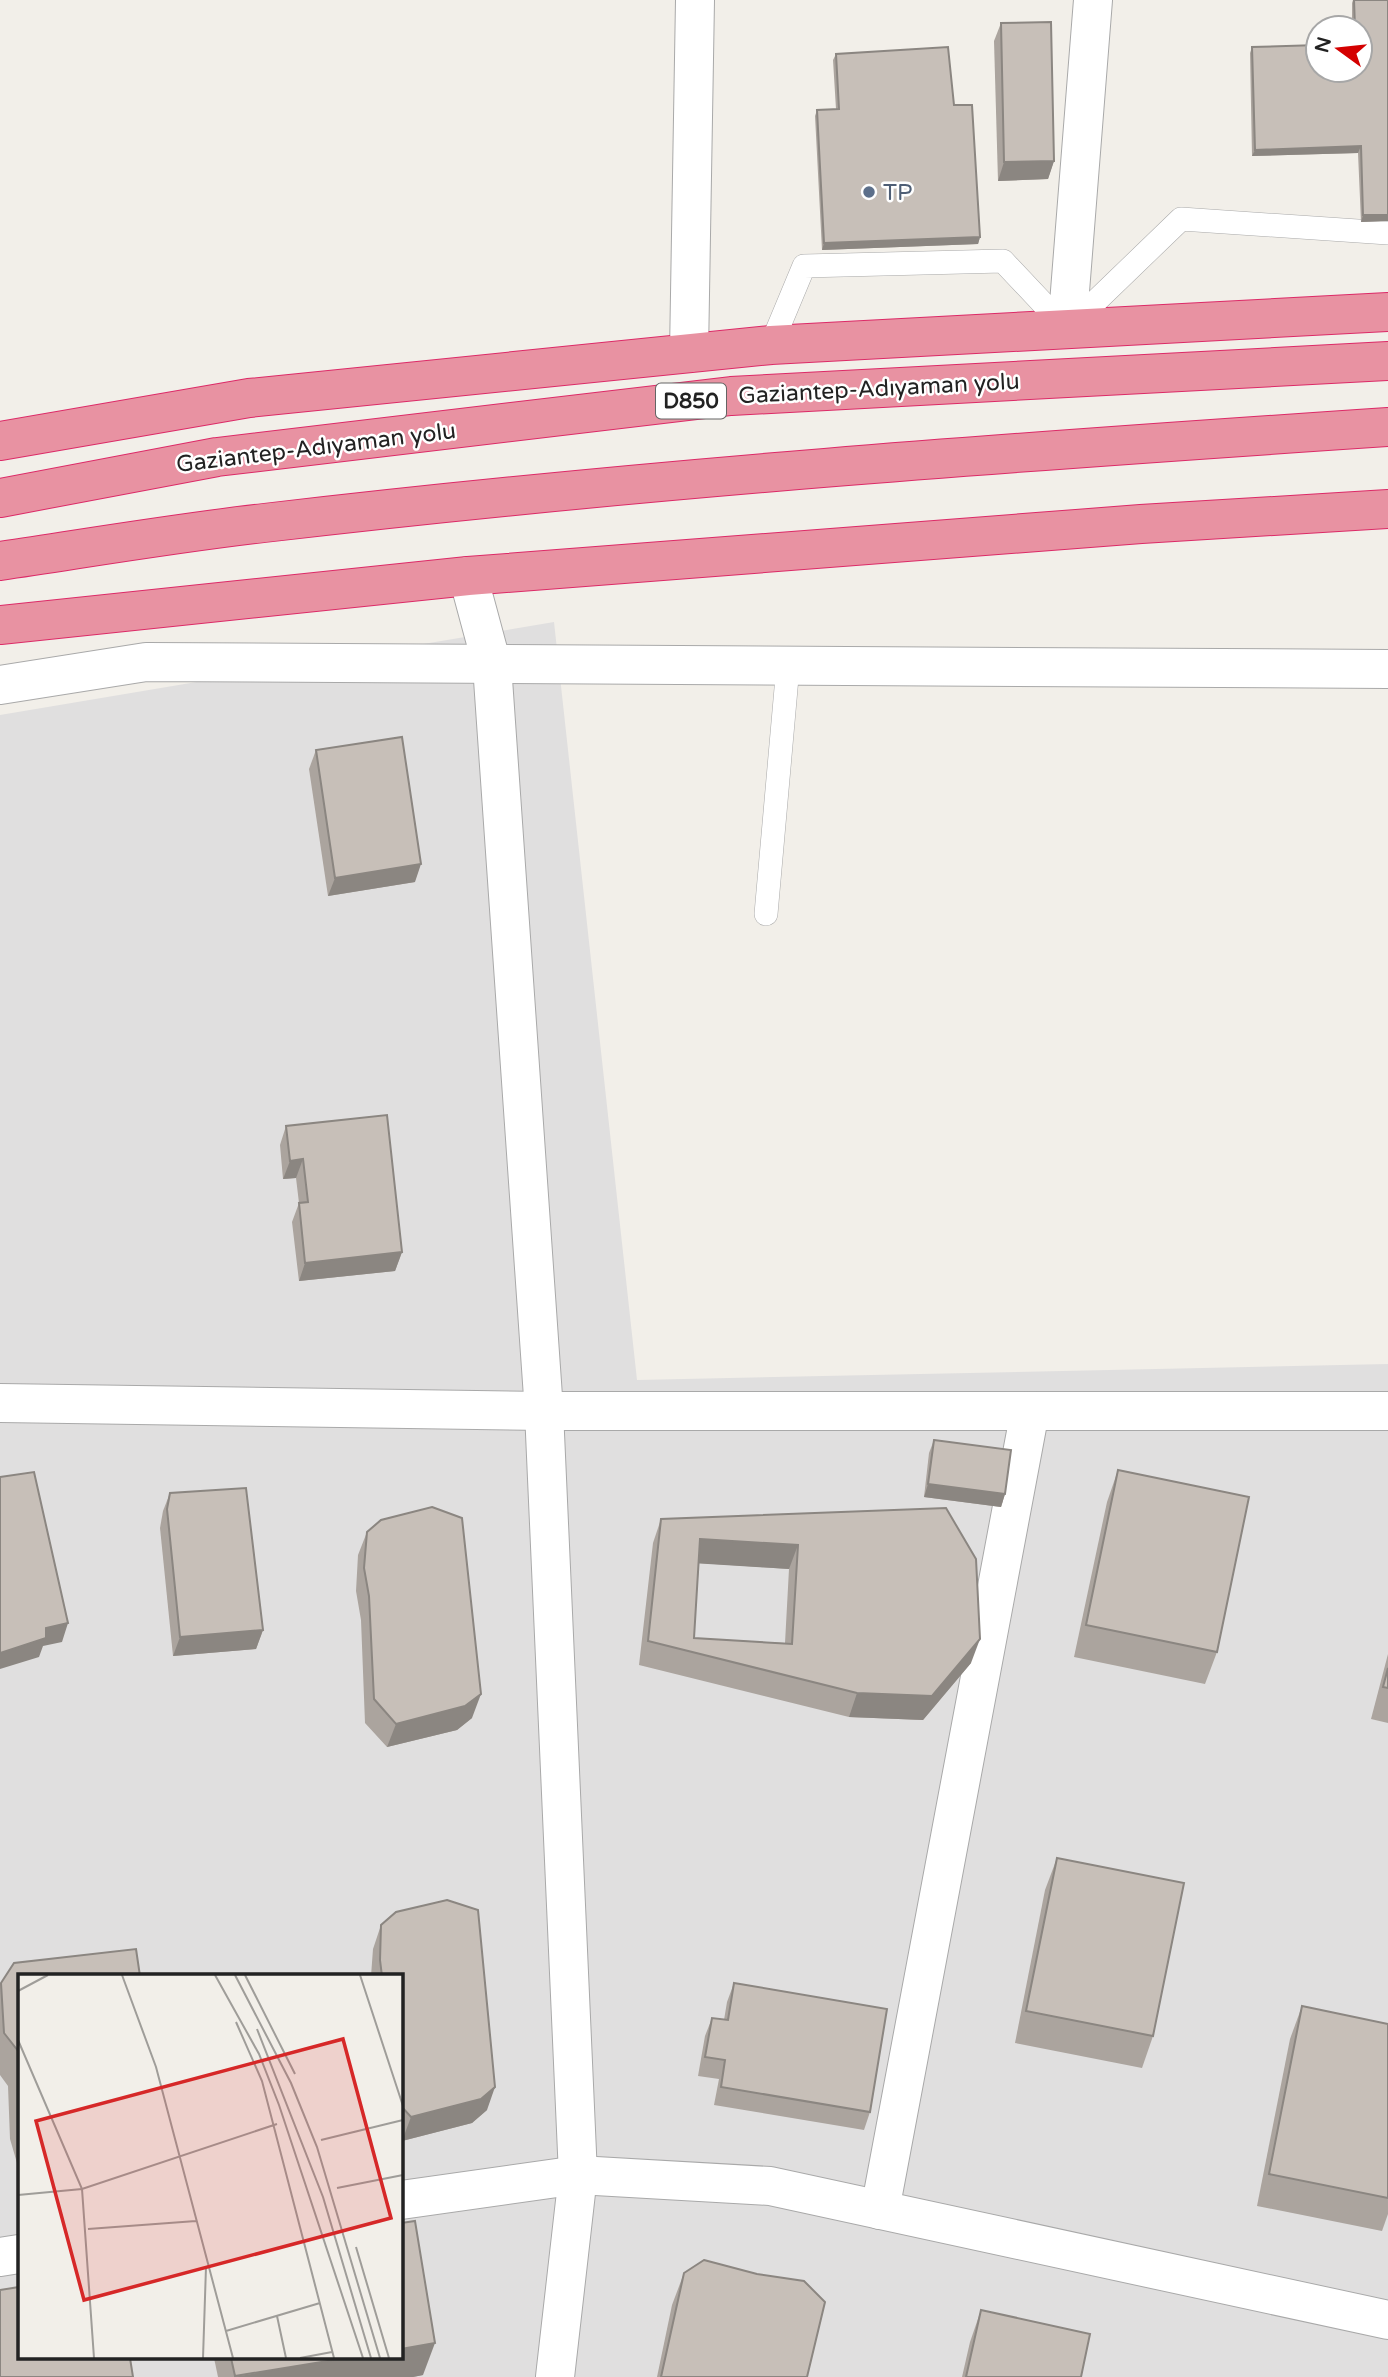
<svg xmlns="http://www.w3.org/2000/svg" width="1388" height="2377" font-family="'Varela Round',sans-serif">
<rect width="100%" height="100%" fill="#f2efe9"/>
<path fill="#e0dfdf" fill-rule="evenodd" d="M 554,622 L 637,1380 L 1388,1364 L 1388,2377 L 0,2377 L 0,715 ZM 19,1976 L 401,1976 L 401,2358 L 19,2358 Z"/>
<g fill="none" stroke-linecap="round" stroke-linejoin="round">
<g stroke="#a9a9a9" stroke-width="24">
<g id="lane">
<polyline points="771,345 804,266 1003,261 1067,329 1181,219 1388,233"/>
<polyline points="766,914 788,666"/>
</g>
</g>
<g stroke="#a9a9a9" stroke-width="40">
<g id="street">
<polyline points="1067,329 1093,0"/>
<polyline points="689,353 695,0"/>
<polyline points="468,576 492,665 544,1411 578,2175 555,2377"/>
<polyline points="0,685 146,662 1388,669"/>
<polyline points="0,1403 544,1411 1388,1411"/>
<polyline points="401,2200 578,2175 770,2186 1388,2320"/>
<polyline points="880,2210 1030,1411"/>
<polyline points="0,2257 19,2254"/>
</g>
</g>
<g stroke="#dc2a67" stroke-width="40">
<g id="highway">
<polyline points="0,441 249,398 771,345 1388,312"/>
<polyline points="0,498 217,457 731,396 1388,361"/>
<path d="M 0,561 C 88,548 176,533 264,523 C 637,479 1013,452 1388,427"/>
<polyline points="0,625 468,576 1141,524 1388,509"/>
</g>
</g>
<use href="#lane" stroke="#fff" stroke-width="23"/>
<use href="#street" stroke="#fff" stroke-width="38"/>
<use href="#highway" stroke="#e892a2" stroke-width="38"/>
</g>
<g fill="#aba49e" fill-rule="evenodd">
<polygon points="1353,0 1388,0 1388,221 1361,222 1358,153 1252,156 1250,53 1252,47 1360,70 1360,28 1352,28 1352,3"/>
<polygon points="1001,23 1054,161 1048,179 998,181 994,41"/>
<polygon points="836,54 954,105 980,237 978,244 822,250 815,116 817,110 836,109 833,60"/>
<polygon points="316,750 415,882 328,896 309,769"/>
<polygon points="286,1126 402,1252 395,1271 299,1281 292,1222 299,1203 296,1178 283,1179 280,1145"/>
<polygon points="934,1440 1005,1494 1001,1507 924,1497 929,1453"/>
<polygon points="1118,1470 1217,1652 1205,1684 1074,1657 1107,1502"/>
<polygon points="170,1493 263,1630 256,1649 173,1656 160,1528 163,1511"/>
<path d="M 946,1508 L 971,1663 L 923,1720 L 849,1717 L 639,1665 L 653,1543 L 661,1519 ZM 699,1563 L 789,1569 L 785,1643 L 694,1638 Z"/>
<polygon points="367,1532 472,1718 457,1730 387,1747 365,1723 361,1620 356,1591 358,1555"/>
<polygon points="1388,1654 1388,1723 1371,1719"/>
<polygon points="1057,1858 1153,2036 1142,2068 1015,2043 1045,1890"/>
<polygon points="381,1925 487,2110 472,2123 402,2141 401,2139 401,1976 371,1976 373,1949"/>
<polygon points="14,1963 19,1976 19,2165 17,2163 10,2139 8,2086 0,2075 0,1984"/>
<polygon points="734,1983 870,2112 864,2130 714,2105 719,2079 698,2076 705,2036 712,2018 724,2020 727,2002"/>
<polygon points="1302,2006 1388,2024 1388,2214 1382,2231 1257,2206 1290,2039"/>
<polygon points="684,2273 807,2377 657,2377 672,2305"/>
<polygon points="981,2310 1081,2377 962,2377 970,2342"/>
<polygon points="214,2358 401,2358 423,2375 413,2377 218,2377"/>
</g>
<g fill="#8b8681">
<polygon points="1361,146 1358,153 1252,156 1255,150"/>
<polygon points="1054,161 1048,179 998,181 1004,162"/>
<polygon points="1363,215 1388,215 1388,221 1361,222"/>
<polygon points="980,237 978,244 822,250 824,243"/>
<polygon points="421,864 415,882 328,896 335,878"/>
<polygon points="303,1159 296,1178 283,1179 290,1161"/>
<polygon points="402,1252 395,1271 299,1281 305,1263"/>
<polygon points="928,1484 1005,1494 1001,1507 924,1497"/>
<polygon points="700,1539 798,1545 789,1569 692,1563"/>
<polygon points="68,1623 62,1642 43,1646 39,1657 0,1669 0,1653 46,1628"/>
<polygon points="263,1630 256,1649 173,1656 180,1637"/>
<polygon points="980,1639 971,1663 923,1720 849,1717 857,1693"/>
<polygon points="481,1694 472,1718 457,1730 387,1747 396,1724"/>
<polygon points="495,2087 487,2110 472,2123 402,2141 411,2117"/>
<polygon points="435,2343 423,2375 413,2377 234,2377 346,2358 401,2358 401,2349"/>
</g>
<g fill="#c7bfb8" stroke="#8b8681" stroke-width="2" fill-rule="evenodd">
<polygon points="1354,0 1388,0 1388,215 1363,215 1361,146 1255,150 1252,47 1318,45 1318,70 1360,70 1360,28 1355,28"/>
<polygon points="1051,22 1054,161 1004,162 1001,23"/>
<polygon points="948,47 954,105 972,105 980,237 824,243 817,110 839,109 836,54"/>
<polygon points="402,737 421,864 335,878 316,750"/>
<polygon points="387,1115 402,1252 305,1263 299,1203 308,1202 303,1159 290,1161 286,1126"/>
<polygon points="934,1440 1011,1450 1005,1494 928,1484"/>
<polygon points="1118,1470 1249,1497 1217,1652 1086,1625"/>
<polygon points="34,1472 68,1623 46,1628 46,1638 0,1653 0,1477"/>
<polygon points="246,1488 263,1630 180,1637 167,1509 170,1493"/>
<polygon points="432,1507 462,1518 481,1694 465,1706 396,1724 374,1699 369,1596 364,1568 367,1532 381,1520"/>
<path d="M 946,1508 L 976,1559 L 980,1639 L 932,1696 L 857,1693 L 648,1641 L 661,1519 ZM 700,1539 L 798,1545 L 792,1644 L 694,1638 Z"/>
<polygon points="1388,1668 1388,1688 1383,1687"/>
<polygon points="1057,1858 1184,1883 1153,2036 1026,2011"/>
<polygon points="447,1900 478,1910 495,2087 481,2099 411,2117 401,2106 401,1976 382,1976 380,1960 381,1925 396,1912"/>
<polygon points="136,1949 140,1976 19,1976 19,2052 4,2033 1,1983 14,1963"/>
<polygon points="734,1983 887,2009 870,2112 721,2087 725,2060 705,2057 712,2018 728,2020"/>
<polygon points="1302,2006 1388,2024 1388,2198 1269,2174"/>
<polygon points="415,2221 435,2343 401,2349 401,2223"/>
<polygon points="704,2260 757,2274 804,2281 825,2302 807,2377 661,2377 684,2273"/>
<polygon points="19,2287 19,2358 130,2358 133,2377 0,2377 0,2290"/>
<polygon points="981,2310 1090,2334 1081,2377 966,2377"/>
<polygon points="231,2358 346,2358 235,2376"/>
</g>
<circle fill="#5c6f8a" stroke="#fff" stroke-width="2.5" cx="869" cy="192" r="7"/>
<g text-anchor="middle" stroke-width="5" stroke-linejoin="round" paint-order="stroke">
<rect fill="#fff" stroke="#646464" stroke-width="2" x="656" y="383.5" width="70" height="35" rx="5"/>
<g font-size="21" font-weight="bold" fill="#222">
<text x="691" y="408">D850</text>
</g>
<g font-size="23" fill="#4e5e75" stroke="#fff" text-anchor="start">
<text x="883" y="200">TP</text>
</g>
<g font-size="23" fill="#222" stroke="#fff">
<text transform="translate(879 388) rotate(-3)" y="8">Gaziantep-Adıyaman yolu</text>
<text transform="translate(316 447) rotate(-7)" y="8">Gaziantep-Adıyaman yolu</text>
</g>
</g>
<g transform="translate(18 1974)">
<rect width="385" height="385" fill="#f2efe9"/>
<path fill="none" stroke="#9f9d99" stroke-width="2" d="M 104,1 L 138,93 L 215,384M 197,1 L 241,80 L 261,131 L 345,384M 217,1 L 273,109 L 299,173 L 362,384M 227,1 L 277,100M 342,1 L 385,132M 0,17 L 30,1M 218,48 L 244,107 L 316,384M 239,55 L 305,223 L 353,384M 0,66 L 64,215 L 76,384M 303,166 L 385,146M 319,214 L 385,201M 0,221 L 64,215 L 259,150M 70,255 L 178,247M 338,273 L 371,384M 259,342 L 268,384M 208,357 L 302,329M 185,384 L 188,293M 282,384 L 314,378"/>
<path fill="#d62828" fill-opacity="0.15" stroke="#d62828" stroke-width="3.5" d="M 325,65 L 373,244 L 66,326 L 18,147 Z"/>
<rect width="385" height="385" fill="none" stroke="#222" stroke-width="3.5"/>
</g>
<g transform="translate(1339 49) rotate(285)"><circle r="33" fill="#ffffff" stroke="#a7a7a7" stroke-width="2"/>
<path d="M0-5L12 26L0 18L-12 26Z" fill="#d40000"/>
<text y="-10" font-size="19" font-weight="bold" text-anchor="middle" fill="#222222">N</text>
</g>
</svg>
